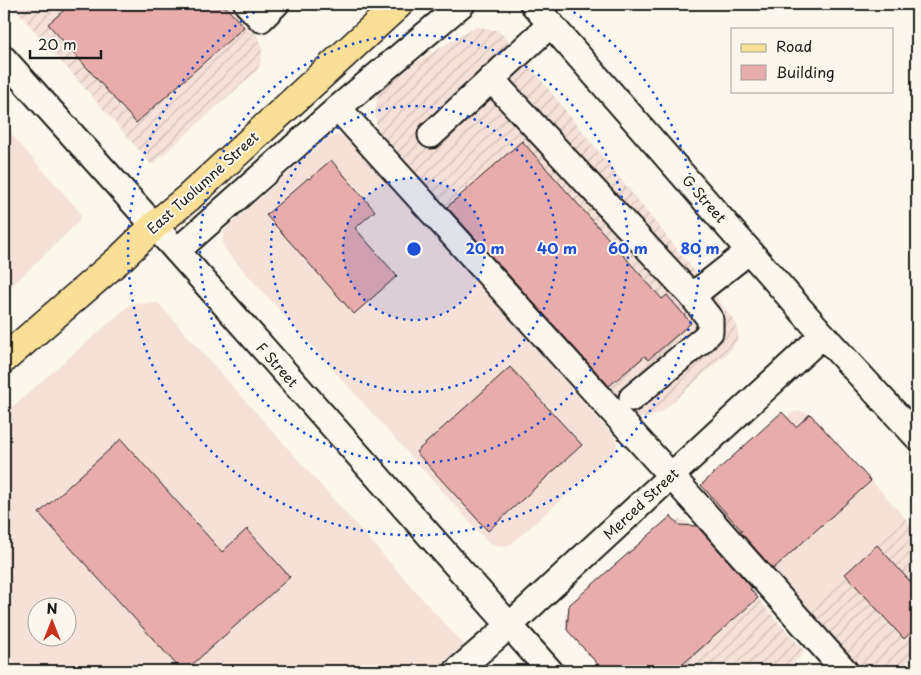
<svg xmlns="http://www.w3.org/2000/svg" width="921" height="675" font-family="'Playpen Sans',sans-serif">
<defs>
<pattern id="industrial-furrows" width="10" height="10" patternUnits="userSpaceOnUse" patternTransform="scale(1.25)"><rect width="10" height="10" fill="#f5e1d8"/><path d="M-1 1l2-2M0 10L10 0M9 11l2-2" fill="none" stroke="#d1c0b9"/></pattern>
</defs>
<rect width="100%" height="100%" fill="#fbf7ec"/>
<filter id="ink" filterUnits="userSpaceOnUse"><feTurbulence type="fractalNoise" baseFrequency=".02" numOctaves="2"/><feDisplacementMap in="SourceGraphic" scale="10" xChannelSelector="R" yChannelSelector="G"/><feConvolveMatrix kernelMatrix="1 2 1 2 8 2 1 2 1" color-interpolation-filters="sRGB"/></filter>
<g filter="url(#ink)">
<g fill="#f5e1d8" fill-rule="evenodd">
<polygon points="4,126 79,211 81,215 78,222 4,294"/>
<polygon points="339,135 346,137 352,141 615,438 617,443 617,449 614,453 511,544 506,547 500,547 493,545 488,542 227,252 223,245 223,237 224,232 228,226 327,139 333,136"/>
<path d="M 158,303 L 435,613 L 487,671 L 21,671 L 4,651 L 4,414 L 131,304 ZM 38,608 L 68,608 L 68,638 L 38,638 Z"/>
<polygon points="802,411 808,413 814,416 905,518 799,613 711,509 710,497 712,486 719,477 788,415 795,412"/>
</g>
<g fill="url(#industrial-furrows)">
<polygon points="11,4 229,4 257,35 262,48 261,61 258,69 252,75 152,165"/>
<polygon points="476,26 499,31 542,81 733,319 737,326 738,332 738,338 735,344 731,350 660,413 647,418 634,418 378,138 375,111 379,85"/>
<polygon points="905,518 917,533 917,653 897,671 851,671 799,613"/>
<polygon points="671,519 685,521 696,529 804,651 799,658 784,671 603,671 570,633 566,627 565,620 567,613 571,608"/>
</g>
<g fill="#e8adab" stroke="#1c1c1c">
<polygon points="71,4 223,4 244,27 136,123 48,24"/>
<polygon points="522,141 662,299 667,295 691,323 648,360 645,356 609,386 447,207"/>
<polygon points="331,160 375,211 355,228 397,276 354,314 266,215 308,178 309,179"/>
<polygon points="510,367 582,445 488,531 416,452"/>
<polygon points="782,412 796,427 810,414 871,481 773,569 739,531 742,531 701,485"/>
<polygon points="121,439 222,552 247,529 290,577 185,671 182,671 39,513"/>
<polygon points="671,516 679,525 697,526 752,588 750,589 758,598 675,671 604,671 567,630 569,605"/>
<polygon points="877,545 917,589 917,627 904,639 845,574"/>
</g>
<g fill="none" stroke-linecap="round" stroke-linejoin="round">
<g stroke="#1c1c1c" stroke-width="29">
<g id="minor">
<polyline points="247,4 261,19 276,4"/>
<polyline points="533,4 823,335 917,437"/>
<polyline points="4,59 177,251 550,671"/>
<polyline points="491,79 692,296 710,319 710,332 702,340 632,398"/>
<polyline points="338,108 692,499 845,671"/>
<polyline points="431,135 551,24"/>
<polyline points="177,251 338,108 462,4"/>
<polyline points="692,296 749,251"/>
<polyline points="457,671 509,626 823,335"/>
</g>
</g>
<g stroke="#1c1c1c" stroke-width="31">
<polyline id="major" points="4,359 122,257 154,226 188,198 399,4"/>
</g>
<use href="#minor" stroke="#fbf7ec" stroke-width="25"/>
<use href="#major" stroke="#fadf96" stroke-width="28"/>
</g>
</g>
<circle cx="414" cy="249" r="71" fill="#1d4ed8" fill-opacity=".12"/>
<g fill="none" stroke="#1d4ed8" stroke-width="2.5" stroke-dasharray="2.5 5">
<circle cx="414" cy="249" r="71"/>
<circle cx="414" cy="249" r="143"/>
<circle cx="414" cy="249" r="214"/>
<path d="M561 4A286 286 0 1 1 267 4"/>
</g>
<g text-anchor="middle" stroke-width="4" stroke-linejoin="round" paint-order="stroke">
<g font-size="14" fill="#1c1c1c" stroke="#fbf7ec">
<text transform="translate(203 183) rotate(-42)" y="5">East Tuolumne Street</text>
<text transform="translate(704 199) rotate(49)" y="5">G Street</text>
<text transform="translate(277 365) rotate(48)" y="5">F Street</text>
<text transform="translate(641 504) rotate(-43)" y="5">Merced Street</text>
</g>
</g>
<circle cx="414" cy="249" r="8" fill="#1d4ed8" stroke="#fbf7ec" stroke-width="2.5"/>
<g font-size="15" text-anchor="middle" font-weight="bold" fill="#1d4ed8" stroke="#fbf7ec" stroke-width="4" stroke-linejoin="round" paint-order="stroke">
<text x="485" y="254">20 m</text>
<text x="557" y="254">40 m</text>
<text x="628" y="254">60 m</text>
<text x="700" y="254">80 m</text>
</g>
<rect width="921" height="675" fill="none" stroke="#fbf7ec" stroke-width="20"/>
<rect x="10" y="10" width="901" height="655" fill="none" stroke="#1c1c1c" stroke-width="2" filter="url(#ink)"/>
<rect x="731" y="28" width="162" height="65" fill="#fbf7ec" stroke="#a29f99"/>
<rect x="741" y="44" width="25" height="8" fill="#fadf96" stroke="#a29f99"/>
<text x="776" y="52" font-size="15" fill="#1c1c1c">Road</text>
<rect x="741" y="65" width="25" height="15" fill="#e8adab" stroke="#a29f99"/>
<text x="776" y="78" font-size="15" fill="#1c1c1c">Building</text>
<g transform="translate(52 622)"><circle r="24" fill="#fbf7ec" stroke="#a29f99"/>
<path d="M0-4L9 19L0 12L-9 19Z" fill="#c8321e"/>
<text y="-8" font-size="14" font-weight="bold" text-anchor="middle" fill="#1c1c1c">N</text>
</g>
<path d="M30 50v8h71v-8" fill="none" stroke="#1c1c1c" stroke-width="2.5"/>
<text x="38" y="50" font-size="15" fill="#1c1c1c" stroke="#fbf7ec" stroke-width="4" paint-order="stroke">20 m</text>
</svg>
